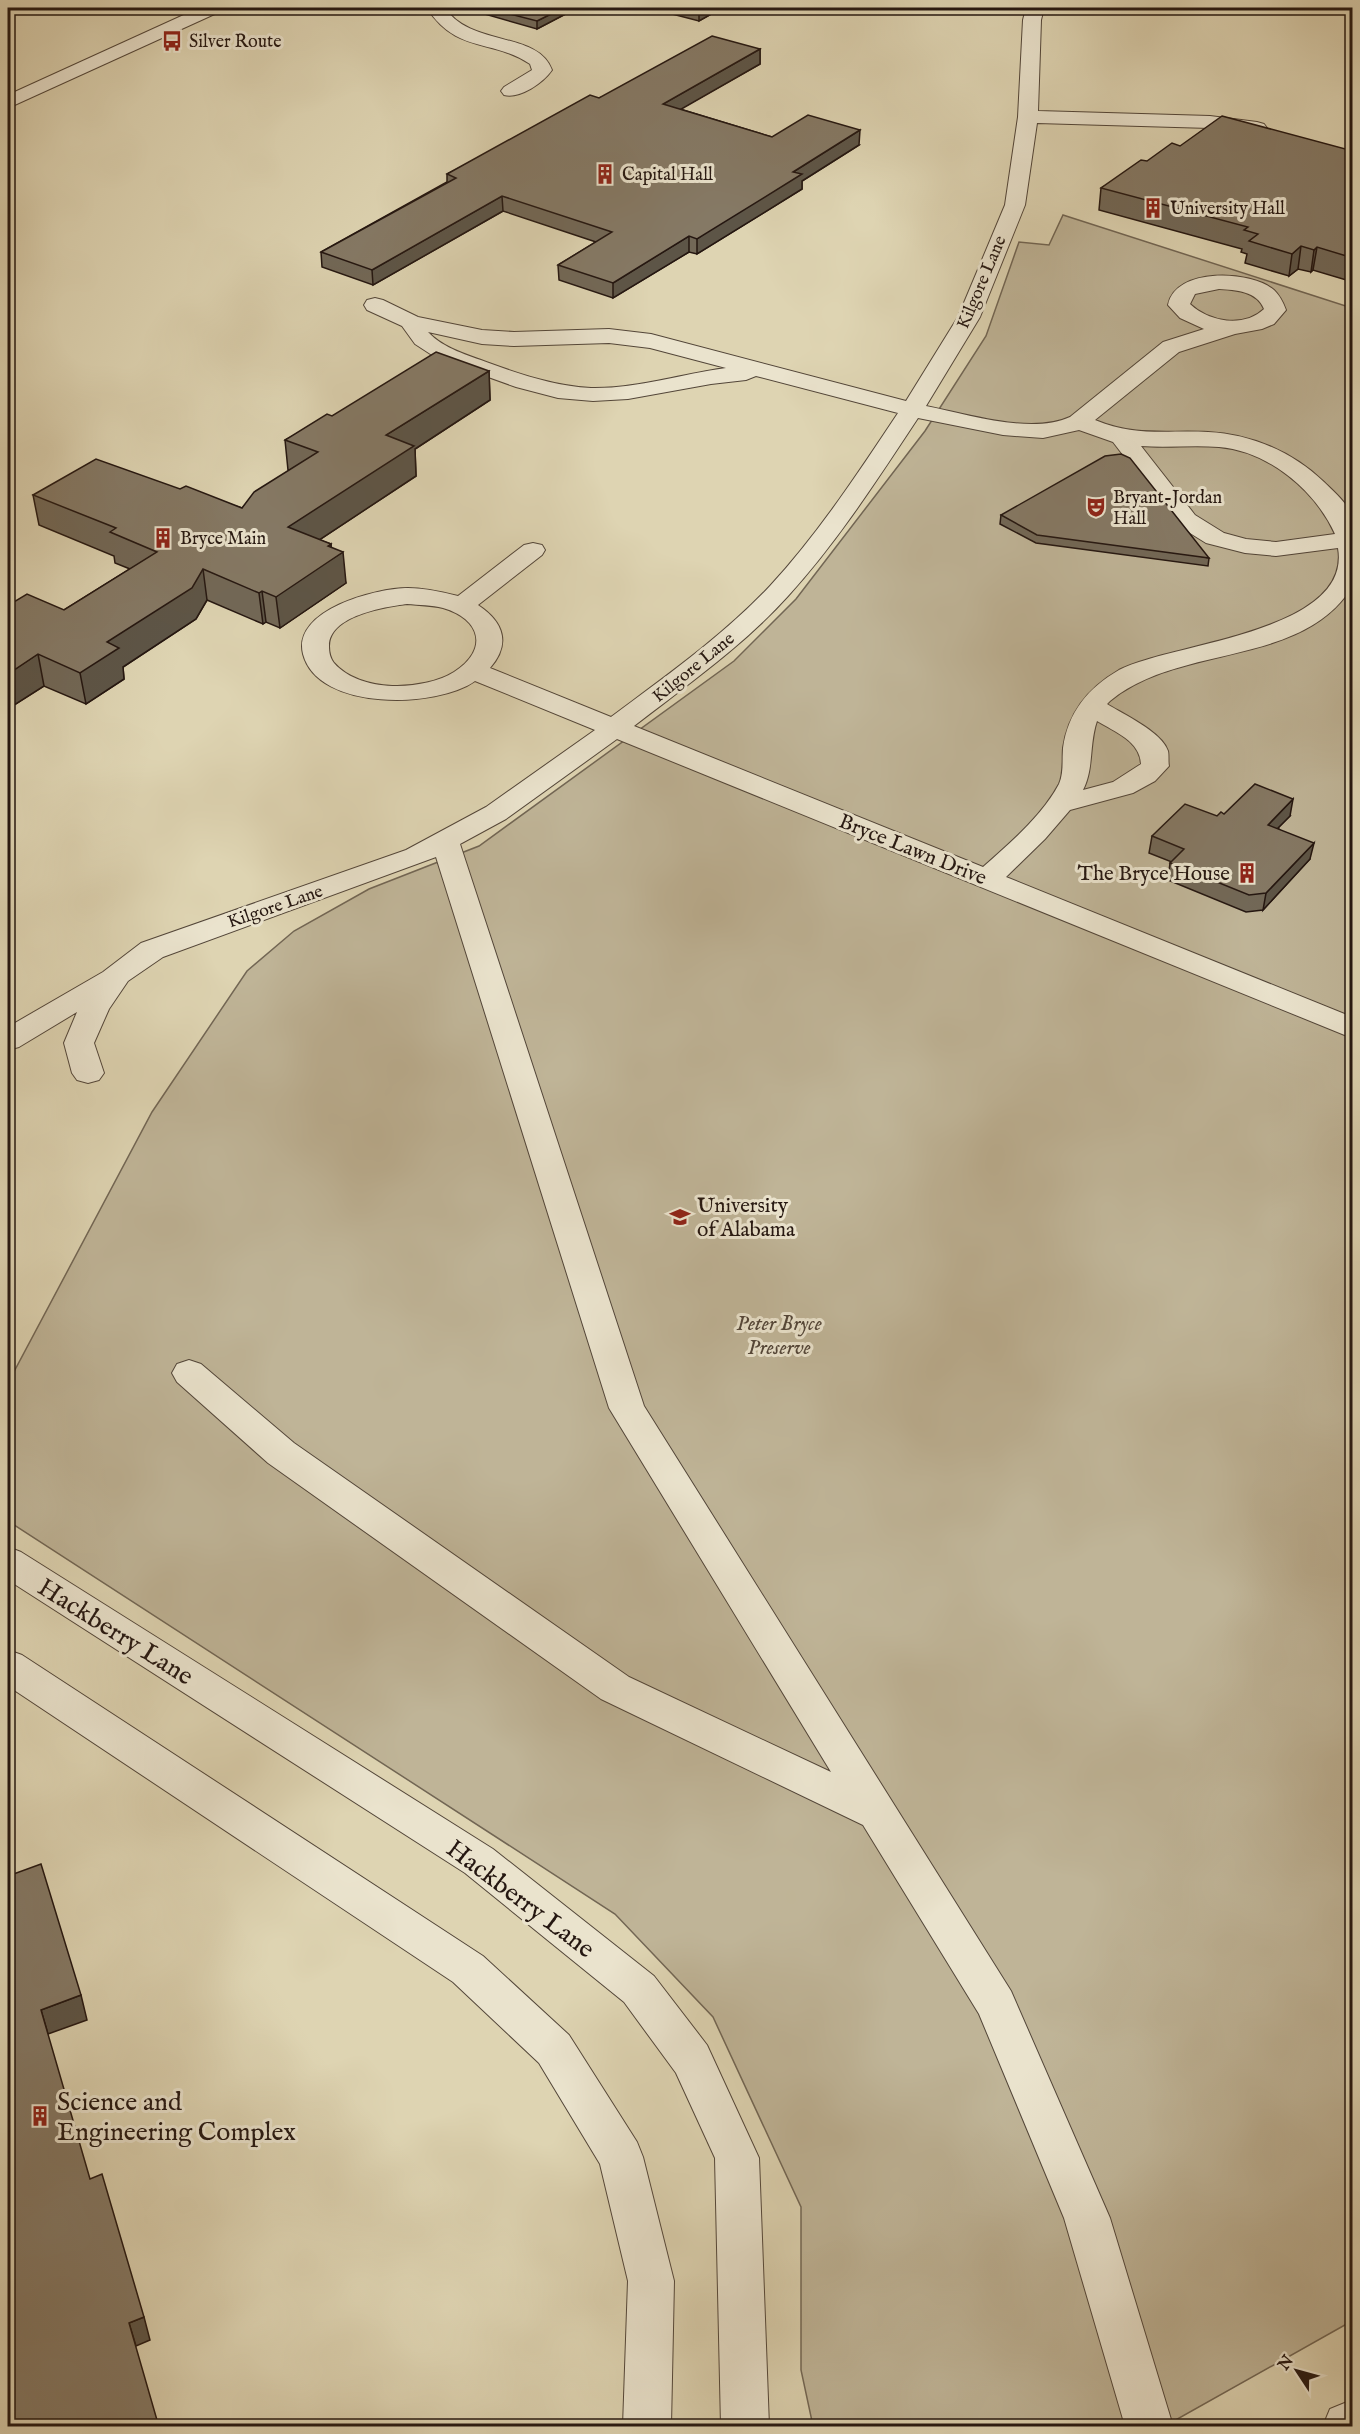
<svg xmlns="http://www.w3.org/2000/svg" width="1360" height="2434" font-family="'IM FELL English',serif">
<rect width="100%" height="100%" fill="#ded4b2"/>
<filter id="stains"><feTurbulence type="fractalNoise" baseFrequency=".00333" numOctaves="4"/><feColorMatrix values="0 0 0 0 .2 0 0 0 0 .09 0 0 0 0 .02 0 0 0 .5 -.17"/></filter>
<radialGradient id="worn" r=".72"><stop offset=".6" stop-color="#630" stop-opacity="0"/><stop offset="1" stop-color="#630" stop-opacity=".3"/></radialGradient>
<polygon fill="#bfb497" stroke="#726654" stroke-width="1.5" points="1063,215 1352,308 1352,2321 1165,2426 813,2426 801,2370 801,2207 713,2017 615,1914 8,1521 8,1383 152,1112 247,971 294,931 369,889 479,846 734,661 796,599 925,431 986,336 1019,242 1049,245"/>
<g fill="none" stroke-linecap="round" stroke-linejoin="round">
<g stroke="#534639" stroke-width="2">
<g id="minor">
<polygon points="199,8 222,8 219,12 8,108 8,95"/>
<path d="M 427,8 L 445,8 C 471,47 538,31 552,70 C 543,83 520,99 504,95 L 501,91 L 504,87 L 532,70 L 530,64 C 490,38 457,54 427,8 Z"/>
<path d="M 1026,8 L 1044,8 L 1041,20 L 1038,111 L 1210,116 L 1257,122 L 1264,124 L 1267,128 L 1264,132 L 1257,134 L 1210,128 L 1037,123 L 1025,205 L 980,317 L 926,406 C 967,414 1031,435 1070,417 L 1163,342 L 1204,329 L 1180,318 L 1168,305 C 1175,267 1251,270 1274,290 C 1280,296 1283,302 1286,310 L 1274,324 L 1262,329 L 1235,334 L 1179,352 L 1095,420 C 1136,437 1165,430 1208,432 C 1251,434 1293,452 1324,482 C 1333,491 1350,505 1352,518 C 1356,533 1352,570 1352,587 C 1301,668 1180,643 1110,701 L 1107,704 C 1123,714 1162,732 1168,751 C 1169,755 1168,762 1169,766 L 1155,781 L 1133,793 L 1070,810 L 1045,839 L 1006,877 L 1352,1017 L 1352,1038 L 617,739 L 506,819 L 460,844 L 644,1406 L 1011,1991 L 1110,2218 L 1173,2426 L 1125,2426 L 1064,2218 L 979,2014 L 863,1825 L 601,1699 L 268,1463 L 177,1382 L 172,1373 L 177,1364 L 189,1360 L 201,1364 L 294,1443 L 629,1677 L 831,1772 L 609,1408 L 436,857 L 163,957 L 128,981 L 109,1009 L 94,1043 L 104,1073 L 99,1080 L 88,1083 L 77,1080 L 72,1073 L 64,1043 L 77,1012 L 19,1047 L 8,1050 L 8,1027 L 103,972 L 141,943 L 406,850 L 486,807 L 595,730 L 475,681 C 438,708 318,712 303,654 C 292,610 376,588 408,588 C 425,588 442,592 458,596 L 524,545 L 533,543 L 542,545 L 545,550 L 542,555 L 478,605 C 504,622 511,644 490,668 L 611,717 C 666,676 723,636 770,586 C 819,533 858,473 898,413 L 756,376 L 746,380 L 711,384 L 628,399 L 593,401 L 558,398 L 516,387 L 438,359 L 415,344 L 402,326 L 367,310 L 364,305 L 367,300 L 375,298 L 383,300 L 418,317 L 482,330 L 514,332 L 609,329 L 651,334 L 906,401 L 958,317 L 1005,205 L 1018,117 L 1023,20 ZM 1219,289 C 1236,290 1257,291 1264,309 C 1244,328 1209,322 1190,304 L 1195,294 ZM 428,332 L 482,344 L 514,346 L 609,343 L 650,348 L 726,368 C 681,374 636,389 591,388 C 555,386 522,375 489,363 C 468,355 444,349 428,332 ZM 918,418 L 1003,435 L 1043,438 L 1079,430 L 1113,442 L 1177,525 L 1206,543 L 1245,553 L 1276,556 L 1338,548 C 1353,633 1169,643 1119,670 C 1088,688 1068,712 1063,748 C 1062,760 1064,773 1059,784 C 1042,816 1010,843 983,867 L 634,726 C 687,685 743,646 788,596 C 838,541 877,480 918,418 ZM 1141,446 C 1167,448 1193,445 1219,447 C 1268,451 1315,490 1335,534 L 1276,542 L 1246,539 L 1224,533 L 1195,515 ZM 407,604 C 419,605 432,605 443,608 C 481,619 489,650 454,672 C 423,691 360,693 334,663 C 330,658 329,652 329,646 C 329,616 384,607 407,604 ZM 1097,721 C 1115,732 1140,741 1141,764 L 1113,782 L 1083,790 C 1094,769 1089,744 1097,721 Z"/>
<polygon points="8,1547 21,1552 493,1849 654,1976 707,2045 759,2158 769,2426 721,2426 715,2158 676,2073 624,2002 465,1873 8,1580"/>
<polygon points="8,1650 22,1655 483,1956 569,2035 637,2142 643,2157 674,2281 671,2426 623,2426 628,2281 600,2164 539,2063 453,1982 8,1686"/>
<polygon points="1352,2400 1352,2426 1323,2426 1330,2409"/>
</g>
</g>
<use href="#minor" fill="#eae3cd" fill-rule="evenodd"/>
</g>
<g fill="#726857" stroke="#251711" stroke-width="1.5">
<polygon points="481,8 577,8 537,29 481,13"/>
<polygon points="649,8 722,8 699,21"/>
<polygon points="760,49 760,64 680,109 772,137 859,145 802,181 802,189 697,254 689,252 613,298 559,280 558,265 596,242 503,211 373,285 322,267 321,252 447,182 447,174 599,98"/>
<polygon points="1180,146 1353,151 1353,282 1313,270 1311,272 1298,269 1289,276 1245,263 1247,254 1241,252 1242,249 1099,210 1101,188"/>
<polygon points="489,371 490,400 415,449 416,476 319,540 331,544 331,547 346,583 280,628 266,622 263,624 207,600 196,619 123,667 124,679 86,704 44,686 8,709 8,600 14,602 64,610 130,569 115,563 114,556 39,525 33,495 180,489 242,508 290,470 288,470 285,440 332,416"/>
<polygon points="1001,515 1209,558 1208,566 1036,543 1000,524"/>
<polygon points="1224,814 1290,816 1278,828 1310,859 1263,910 1246,912 1168,880 1170,863 1172,862 1149,853 1152,836"/>
</g>
<g fill="#5d5547" stroke="#251711" stroke-width="1.5">
<polygon points="563,8 577,8 537,29 537,21"/>
<polygon points="710,8 722,8 699,21 699,14"/>
<polygon points="760,49 760,64 664,119 663,104"/>
<polygon points="860,130 859,145 802,181 802,189 697,254 697,239 793,172"/>
<polygon points="502,196 503,211 373,285 372,270"/>
<polygon points="689,236 689,252 613,298 613,283"/>
<polygon points="1301,246 1298,269 1289,276 1292,254"/>
<polygon points="1317,247 1313,270 1311,272 1314,250"/>
<polygon points="489,371 490,400 415,449 416,476 292,558 288,527 386,435"/>
<polygon points="331,544 332,559 343,552 346,583 280,628 276,597"/>
<polygon points="203,569 207,600 196,619 123,667 124,679 86,704 80,673 107,642"/>
<polygon points="262,591 266,622 263,624 259,593"/>
<polygon points="38,654 44,686 8,709 8,674"/>
<polygon points="1293,799 1290,816 1265,841 1268,825"/>
<polygon points="1314,843 1310,859 1263,910 1266,893"/>
<polygon points="81,1995 87,2020 48,2034 41,2010"/>
<polygon points="144,2317 150,2340 136,2346 129,2323"/>
</g>
<g fill="#857965" stroke="#251711" stroke-width="1.5">
<polygon points="487,8 563,8 537,21"/>
<polygon points="676,8 710,8 699,14"/>
<polygon points="712,36 760,49 663,104 772,137 808,115 860,130 793,172 802,174 697,239 689,236 613,283 558,265 612,232 502,196 372,270 321,252 456,178 447,174 590,95 599,98"/>
<polygon points="1222,116 1353,151 1353,258 1317,247 1314,250 1301,246 1292,254 1249,241 1258,234 1244,230 1248,227 1101,188 1141,160 1147,161 1172,143 1180,146"/>
<polygon points="436,352 489,371 386,435 414,446 288,527 331,544 328,546 343,552 276,597 262,591 259,593 203,569 192,588 107,642 119,648 80,673 38,654 8,674 8,600 14,602 27,594 64,610 157,552 110,532 116,528 33,495 96,459 180,489 186,486 242,508 254,492 318,452 285,440 327,414 332,416"/>
<polygon points="1121,454 1130,458 1209,558 1037,535 1001,515 1105,456"/>
<polygon points="1255,784 1293,799 1268,825 1314,843 1266,893 1249,895 1170,863 1184,849 1152,836 1185,804 1217,816 1221,812 1224,814"/>
<polygon points="41,1864 81,1995 41,2010 90,2179 102,2174 144,2317 129,2323 159,2427 8,2427 8,1876"/>
</g>
<defs>
<g id="bus-bare" transform="scale(1.62)"><path d="M-5-6H5V4H4V6H2V4H-2V6H-4V4H-5ZM-3.5-4V0h7V-4ZM-3.5 1.2v1.5H-2V1.2ZM2 1.2v1.5H3.5V1.2Z" fill="#8f2418" stroke="#eae3cd" stroke-width="2.5" paint-order="stroke"/></g>
<g id="building-bare" transform="scale(1.62)"><path d="M-4-6H4V6H1V3H-1V6H-4ZM-2.5-4.3h1.7v1.8h-1.7ZM.8-4.3h1.7v1.8H.8ZM-2.5-1h1.7V.8h-1.7ZM.8-1h1.7V.8H.8Z" fill="#8f2418" stroke="#eae3cd" stroke-width="2.5" paint-order="stroke"/></g>
<g id="theatre-bare" transform="scale(1.62)"><path d="M-5-5.5Q0-4 5-5.5V0Q5 5 0 6Q-5 5-5 0ZM-3.3-2.5H-1v1.5H-3.3ZM1-2.5H3.3v1.5H1ZM-2.8 1Q0 5.5 2.8 1Z" fill="#8f2418" stroke="#eae3cd" stroke-width="2.5" paint-order="stroke"/></g>
<g id="university-bare" transform="scale(1.62)"><path d="M0-5L7-2L0 1L-7-2ZM-4 1L0 2.5L4 1V4Q0 6-4 4Z" fill="#8f2418" stroke="#eae3cd" stroke-width="2.5" paint-order="stroke"/></g>
</defs>
<g fill-rule="evenodd">
<use href="#bus-bare" x="172" y="41"/>
<use href="#building-bare" x="605" y="174"/>
<use href="#building-bare" x="1153" y="208"/>
<use href="#theatre-bare" x="1096" y="507"/>
<use href="#building-bare" x="163" y="538"/>
<use href="#building-bare" x="1247" y="873"/>
<use href="#university-bare" x="680" y="1217"/>
<use href="#building-bare" x="40" y="2116"/>
</g>
<g text-anchor="middle" stroke-width="6" stroke-linejoin="round" paint-order="stroke">
<g font-size="18" fill="#251711" stroke="#eae3cd" text-anchor="start">
<text x="189" y="47">Silver Route</text>
<text x="622" y="180">Capital Hall</text>
<text x="1170" y="214">University Hall</text>
<text x="1113" y="503">Bryant-Jordan<tspan x="1113" dy="21">Hall</tspan></text>
<text x="180" y="544">Bryce Main</text>
</g>
<g font-size="18" fill="#251711" stroke="#eae3cd">
<text transform="translate(981 282) rotate(-67)" y="6">Kilgore Lane</text>
<text transform="translate(693 667) rotate(-39)" y="6">Kilgore Lane</text>
<text transform="translate(275 906) rotate(-19)" y="6">Kilgore Lane</text>
</g>
<g font-size="21" fill="#251711" stroke="#eae3cd">
<text transform="translate(913 849) rotate(22)" y="7">Bryce Lawn Drive</text>
</g>
<g font-size="21" fill="#251711" stroke="#eae3cd" text-anchor="end">
<text x="1230" y="880">The Bryce House</text>
<text x="697" y="1212" text-anchor="start">University<tspan x="697" dy="24">of Alabama</tspan></text>
</g>
<g font-size="21" font-style="italic" fill="#534639" stroke="#eae3cd">
<text x="779" y="1330">Peter Bryce<tspan x="779" dy="24">Preserve</tspan></text>
</g>
<g font-size="26" fill="#251711" stroke="#eae3cd">
<text transform="translate(116 1631) rotate(32)" y="9">Hackberry Lane</text>
<text transform="translate(521 1898) rotate(37)" y="9">Hackberry Lane</text>
</g>
<g font-size="26" fill="#251711" stroke="#eae3cd" text-anchor="start">
<text x="57" y="2110">Science and<tspan x="57" dy="30">Engineering Complex</tspan></text>
</g>
</g>
<rect width="1360" height="2434" fill="none" stroke="#ded4b2" stroke-width="30"/>
<rect x="9" y="9" width="1342" height="2416" fill="none" stroke="#251711" stroke-width="3"/>
<rect x="15" y="15" width="1330" height="2404" fill="none" stroke="#251711" stroke-width="1.5"/>
<g transform="translate(1297 2371) rotate(306)" stroke="#eae3cd" stroke-width="4.5" paint-order="stroke">
<path d="M0-4.5L10 22L0 15L-10 22Z" fill="#251711"/>
<text y="-9" font-size="16" font-weight="bold" text-anchor="middle" fill="#251711">N</text>
</g>
<rect width="100%" height="100%" filter="url(#stains)"/>
<rect width="100%" height="100%" fill="url(#worn)"/>
</svg>
